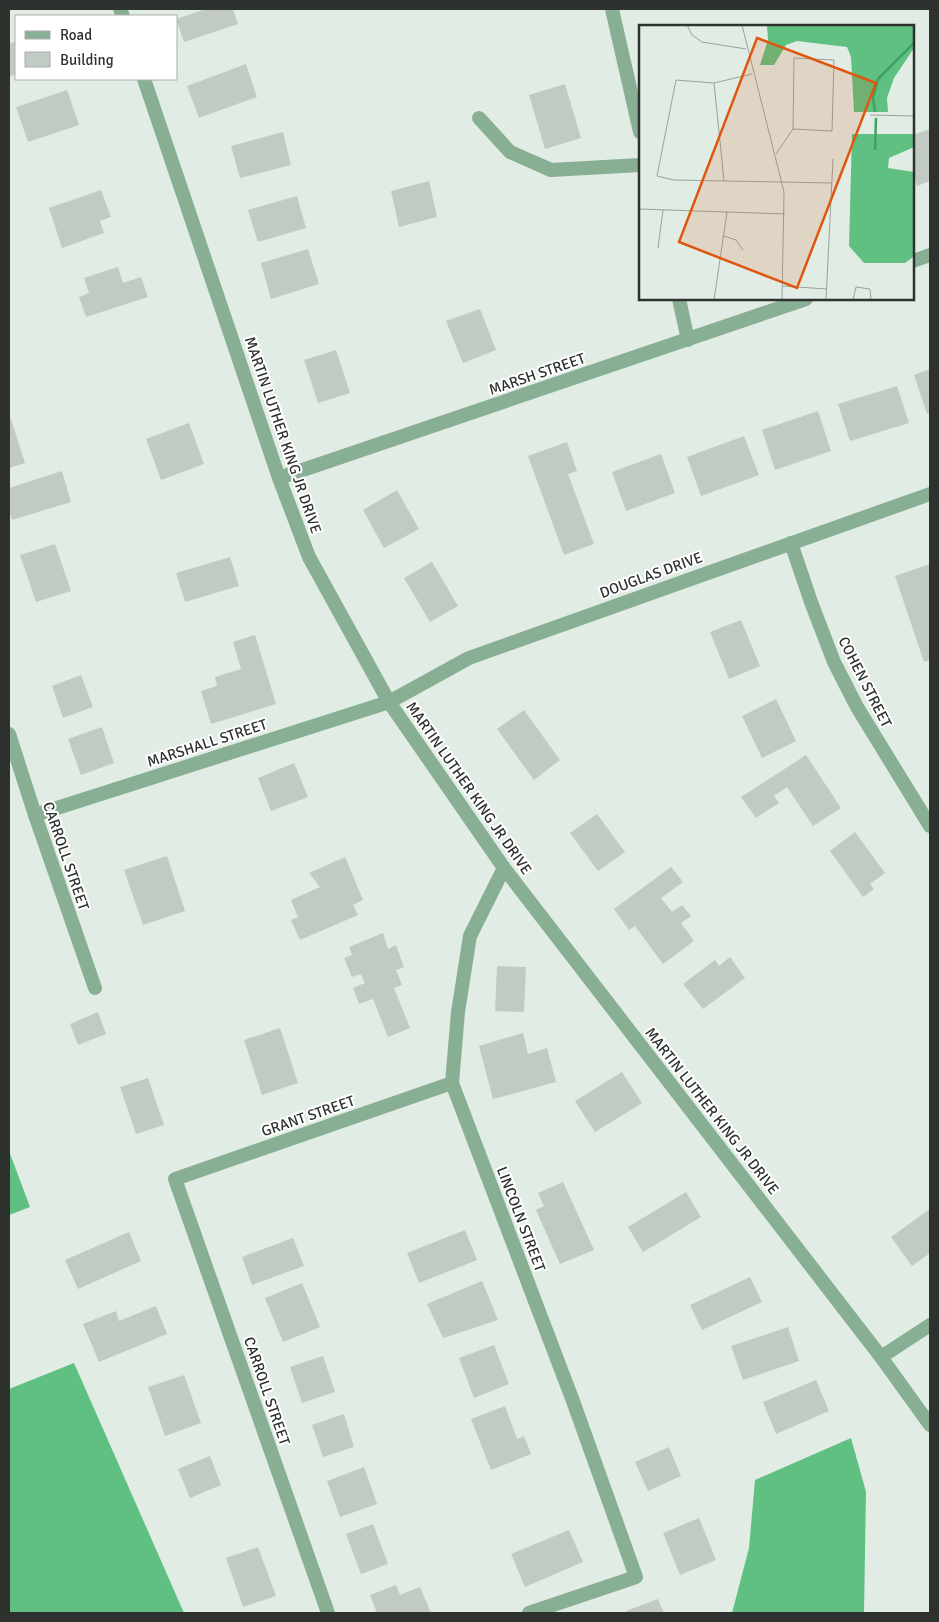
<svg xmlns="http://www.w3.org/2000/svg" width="939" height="1622" font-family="Signika,sans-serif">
<rect width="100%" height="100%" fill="#e1ece4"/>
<g fill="#5fc082">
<polygon points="9,1151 30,1207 9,1215"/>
<polygon points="74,1363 184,1613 9,1613 9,1389"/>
<polygon points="851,1438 866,1492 864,1613 732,1613 749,1548 755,1480"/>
</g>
<g fill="#c1cbc3">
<polygon points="206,9 233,9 238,24 184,42 176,19"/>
<polygon points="16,41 16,74 9,77 9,44"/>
<polygon points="246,64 257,97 199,118 187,86"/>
<polygon points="565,84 581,138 545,149 529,95"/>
<polygon points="67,90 79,125 28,142 16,107"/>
<polygon points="930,129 930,181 917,186 913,172 913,135"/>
<polygon points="283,132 291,165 240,178 231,146"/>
<polygon points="429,181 437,217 399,227 391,191"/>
<polygon points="101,190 111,217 100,221 104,233 62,248 49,208"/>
<polygon points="297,196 306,228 258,242 248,210"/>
<polygon points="308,249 319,284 271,299 261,263"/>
<polygon points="118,267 123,283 141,277 148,297 86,317 79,297 89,293 84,278"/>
<polygon points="480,309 496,350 463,363 446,321"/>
<polygon points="336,350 350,393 318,403 304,360"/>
<polygon points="930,369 930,413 927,414 914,375"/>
<polygon points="897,386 909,423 850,441 838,404"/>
<polygon points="818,411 831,451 775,470 762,430"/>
<polygon points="11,419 25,463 9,468 9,420"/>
<polygon points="189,423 204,464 161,480 146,439"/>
<polygon points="744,436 759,475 701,496 687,457"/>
<polygon points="567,442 577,471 568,474 594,544 564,555 528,456"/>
<polygon points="661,454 675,493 626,511 612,472"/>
<polygon points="62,471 71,502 12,520 9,510 9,488"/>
<polygon points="397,490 419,529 384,548 363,510"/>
<polygon points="55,544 71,591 36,602 20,555"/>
<polygon points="230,557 239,586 185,602 176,573"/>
<polygon points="432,562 458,606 430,622 404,578"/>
<polygon points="930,564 930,660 924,662 895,576"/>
<polygon points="741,620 760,666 729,679 710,632"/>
<polygon points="255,635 276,704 211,724 201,691 217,686 215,677 241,669 233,642"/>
<polygon points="81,675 93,707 63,718 52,686"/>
<polygon points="776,699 796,741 762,758 742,716"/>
<polygon points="524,710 560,760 534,780 497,729"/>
<polygon points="102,727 114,763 81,775 68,739"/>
<polygon points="806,755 841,808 813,826 787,787 774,796 779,803 756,818 741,797"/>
<polygon points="294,763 308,797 271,811 258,778"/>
<polygon points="597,814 625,852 598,871 570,833"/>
<polygon points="855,832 885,873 870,884 874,889 863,897 830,851"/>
<polygon points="167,856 185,911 143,925 124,870"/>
<polygon points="345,857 363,900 353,905 358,915 300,940 291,920 298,917 291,900 320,887 309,873"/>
<polygon points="671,867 683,882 661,898 672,912 682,905 691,916 681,923 694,941 663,964 635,926 629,930 614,909"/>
<polygon points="383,933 388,949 396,945 404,967 396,970 402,985 394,988 410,1028 388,1037 373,999 359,1004 353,988 365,983 361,974 352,977 344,958 352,955 349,947"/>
<polygon points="730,957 745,978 703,1009 683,984 715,960 719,966"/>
<polygon points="497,966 526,967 524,1012 495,1011"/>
<polygon points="98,1012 106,1034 78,1045 70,1024"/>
<polygon points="280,1028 298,1083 262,1095 244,1040"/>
<polygon points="523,1033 528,1054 547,1048 556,1082 493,1099 479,1046"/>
<polygon points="622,1072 642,1103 595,1132 575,1101"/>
<polygon points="148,1078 164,1125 136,1134 120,1087"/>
<polygon points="563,1182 594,1250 560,1264 536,1210 544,1206 538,1193"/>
<polygon points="686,1192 701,1217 643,1252 628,1227"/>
<polygon points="930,1209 930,1253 912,1266 891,1237"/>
<polygon points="465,1230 477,1260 419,1283 407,1253"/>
<polygon points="129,1232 141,1261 78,1289 65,1260"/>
<polygon points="293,1238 304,1266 252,1285 242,1257"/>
<polygon points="750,1277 762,1302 702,1330 690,1305"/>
<polygon points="482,1281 498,1320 443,1338 427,1304"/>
<polygon points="302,1283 320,1327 283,1342 265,1298"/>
<polygon points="156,1306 167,1334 99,1362 83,1324 116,1311 119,1321"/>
<polygon points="788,1327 799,1361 743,1380 731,1346"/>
<polygon points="494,1345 509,1384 474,1398 459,1358"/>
<polygon points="323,1356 335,1392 302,1403 290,1367"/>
<polygon points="184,1375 201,1423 165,1436 148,1387"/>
<polygon points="816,1380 829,1411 776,1434 763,1402"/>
<polygon points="505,1406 517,1439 524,1436 531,1454 491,1470 471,1419"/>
<polygon points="344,1414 354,1447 323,1457 312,1425"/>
<polygon points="669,1447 681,1476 648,1491 635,1462"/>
<polygon points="210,1456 221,1485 190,1498 178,1469"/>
<polygon points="364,1467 377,1504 340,1517 327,1481"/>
<polygon points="699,1518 716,1560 680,1575 663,1533"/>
<polygon points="373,1524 388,1564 361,1574 346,1534"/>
<polygon points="569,1530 583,1562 525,1587 511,1554"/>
<polygon points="258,1547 276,1596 243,1607 226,1558"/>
<polygon points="396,1585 400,1595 420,1587 431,1613 377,1613 370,1595"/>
<polygon points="658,1599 664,1613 627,1613 626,1611"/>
</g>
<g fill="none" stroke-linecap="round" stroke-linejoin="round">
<polyline stroke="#88af93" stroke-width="14" points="479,118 510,152 551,170 640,165"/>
<g stroke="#88af93" stroke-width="14">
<polyline points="612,9 640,132"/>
<polyline points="913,261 930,255"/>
<polyline points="679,299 688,340"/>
<polyline points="279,478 806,299"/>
<polyline points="791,543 811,602 834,662 857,707 930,826"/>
<polyline points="9,734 35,815 95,988"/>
<polyline points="35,815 389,702 469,658 930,494"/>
<polyline points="504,868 470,936 458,1012 452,1083 573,1401 636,1577 529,1613"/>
<polyline points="881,1357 930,1325"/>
<polyline points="328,1613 175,1179 452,1083"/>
</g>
<g stroke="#88af93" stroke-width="14">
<polyline points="120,9 123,16"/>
<polyline points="144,79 279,478 309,557 389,702 504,868 881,1357 930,1425"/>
</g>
</g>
<g text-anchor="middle" stroke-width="4" stroke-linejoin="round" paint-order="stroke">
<g font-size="15" fill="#2e322f" stroke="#fff">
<text transform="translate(537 374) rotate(-19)" y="5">MARSH STREET</text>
<text transform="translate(283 435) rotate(71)" y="5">MARTIN LUTHER KING JR DRIVE</text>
<text transform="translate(651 575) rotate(-20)" y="5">DOUGLAS DRIVE</text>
<text transform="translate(865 682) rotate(63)" y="5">COHEN STREET</text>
<text transform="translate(207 743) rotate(-18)" y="5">MARSHALL STREET</text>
<text transform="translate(469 788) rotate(55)" y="5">MARTIN LUTHER KING JR DRIVE</text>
<text transform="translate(66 856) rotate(71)" y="5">CARROLL STREET</text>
<text transform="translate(712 1111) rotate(52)" y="5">MARTIN LUTHER KING JR DRIVE</text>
<text transform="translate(308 1116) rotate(-19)" y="5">GRANT STREET</text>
<text transform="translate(521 1219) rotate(69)" y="5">LINCOLN STREET</text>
<text transform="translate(267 1391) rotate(71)" y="5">CARROLL STREET</text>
</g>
</g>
<g transform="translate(639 25)">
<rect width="275" height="275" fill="#e1ece4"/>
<path d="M 128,0 L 275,0 L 275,23 L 255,53 L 248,73 L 249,87 L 215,87 L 212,32 L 208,22 L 158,16 L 147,20 L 135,40 L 121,40 L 129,15 ZM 213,109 L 275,109 L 275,122 L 250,133 L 249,143 L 275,147 L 275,227 L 274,232 L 266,238 L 225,238 L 210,221 Z" fill="#5fc082"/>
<path fill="none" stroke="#3fa165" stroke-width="2.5" d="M 236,87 L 234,73 L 239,54 L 275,18M 236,125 L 237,93"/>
<path fill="none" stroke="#99a29c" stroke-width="1" d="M 48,0 L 53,10 L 63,17 L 107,24M 103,0 L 145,167 L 143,275M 113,49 L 75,58 L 37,55 L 18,151 L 35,155 L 193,158M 75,58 L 85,156M 231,90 L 275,91M 137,129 L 154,104 L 155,33 L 195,35 L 193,106 L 154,104M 0,184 L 146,189M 85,211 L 97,215 L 104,225M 19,223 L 24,185M 143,261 L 188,264M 75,275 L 88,187M 187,275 L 194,134M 214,275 L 217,262 L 231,264 L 232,275"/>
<path fill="#df570e" fill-opacity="0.15" stroke="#df570e" stroke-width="2.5" d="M 118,13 L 237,58 L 158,263 L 40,217 Z"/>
<rect width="275" height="275" fill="none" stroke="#2e322f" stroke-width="2.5"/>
</g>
<rect width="939" height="1622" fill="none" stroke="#2e322f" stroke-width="20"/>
<rect x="15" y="15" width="162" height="65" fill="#ffffff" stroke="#abadac"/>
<rect x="25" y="31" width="25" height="8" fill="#88af93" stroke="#abadac"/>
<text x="60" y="40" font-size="15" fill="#2e322f">Road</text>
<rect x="25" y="52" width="25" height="15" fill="#c1cbc3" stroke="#abadac"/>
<text x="60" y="65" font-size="15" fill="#2e322f">Building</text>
</svg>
